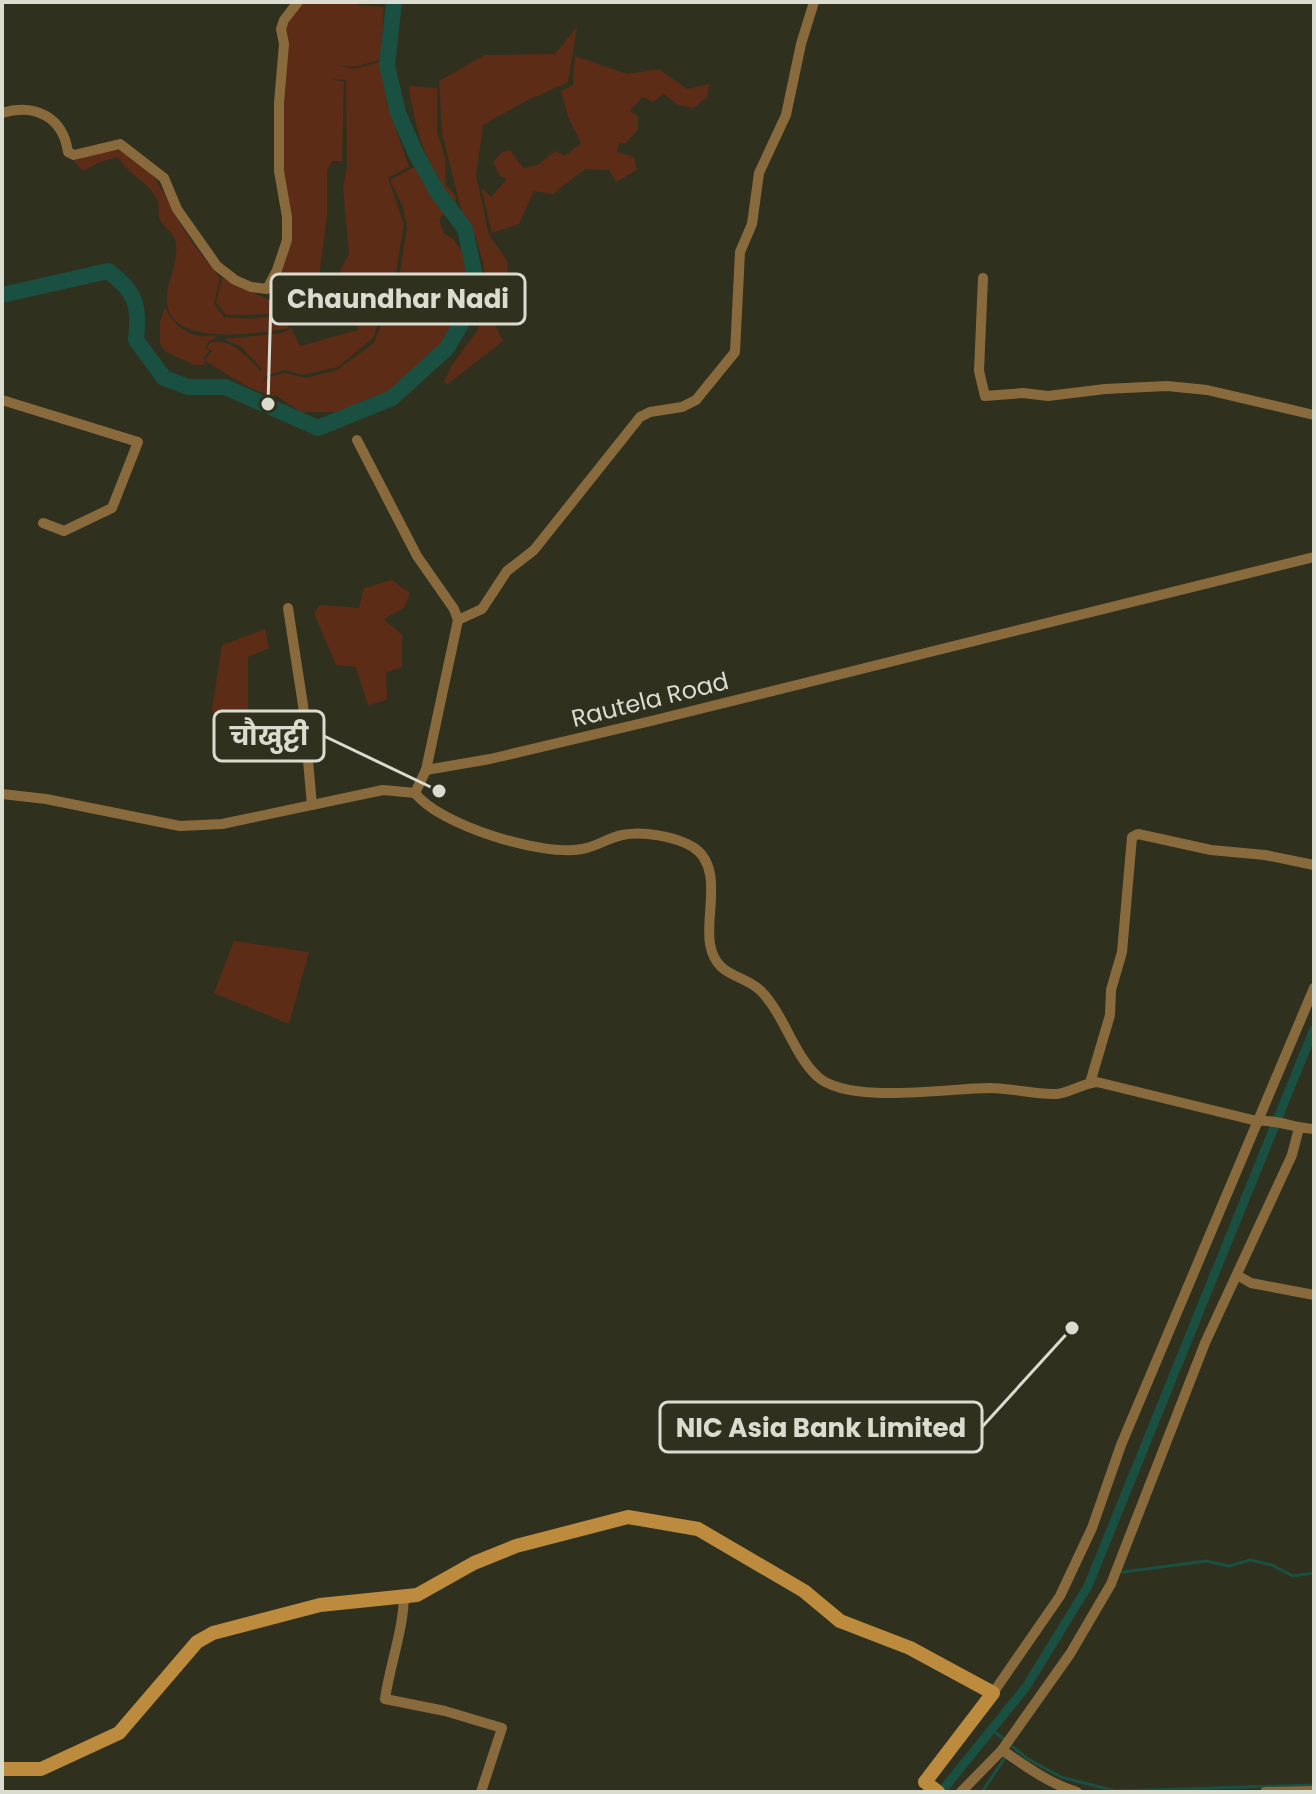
<svg xmlns="http://www.w3.org/2000/svg" width="1316" height="1794" font-family="Poppins,'Noto Sans Devanagari',sans-serif">
<rect width="100%" height="100%" fill="#30301e"/>
<g fill="#5c2c17">
<path d="M 305,2 L 358,2 L 358,5 L 384,7 L 380,60 L 354,67 L 334,65 L 354,69 L 380,62 L 387,103 L 409,167 L 388,178 L 404,224 L 395,277 L 381,310 L 374,337 L 338,367 L 303,375 L 285,370 L 266,376 L 262,384 L 267,378 L 284,373 L 306,378 L 337,370 L 374,343 L 399,278 L 407,227 L 403,207 L 390,180 L 414,167 L 445,212 L 439,220 L 444,234 L 452,238 L 464,254 L 469,287 L 461,315 L 440,344 L 415,370 L 385,395 L 344,412 L 301,412 L 275,395 L 273,397 L 248,387 L 207,362 L 206,358 L 212,351 L 207,348 L 211,342 C 233,339 245,355 260,370 L 259,373 L 262,369 L 241,347 L 224,339 L 282,333 L 291,328 L 300,346 L 358,330 L 350,304 L 347,303 L 299,317 L 324,301 L 349,254 L 343,187 L 347,167 L 346,80 L 331,79 L 344,82 L 342,161 L 332,161 L 327,170 L 327,215 L 317,293 L 286,329 C 254,334 161,348 167,295 C 169,278 180,256 175,240 C 173,232 163,227 160,220 C 157,215 160,208 158,202 C 151,182 127,175 118,157 L 100,162 L 83,171 L 74,161 C 87,154 106,146 122,151 C 155,162 169,207 186,233 C 196,249 209,263 220,278 L 214,304 L 224,317 L 250,319 L 286,314 L 286,301 L 277,292 L 292,229 L 284,174 L 283,133 L 286,27 L 294,11 Z"/>
<polygon points="577,27 568,82 526,101 483,125 476,175 489,235 508,262 505,308 500,311 496,326 503,341 448,384 444,382 452,365 477,331 489,303 483,262 476,238 464,221 442,133 439,81 485,55 555,54"/>
<polygon points="575,56 627,74 659,69 687,89 709,84 707,97 694,108 678,105 664,94 653,102 642,97 630,111 638,116 638,130 626,143 619,143 617,152 634,157 637,170 616,182 609,170 585,169 553,194 534,191 519,224 492,233 481,187 491,197 507,179 500,176 493,162 501,153 510,150 523,168 538,165 555,151 565,156 581,143 568,117 561,91 573,85"/>
<path d="M 409,86 L 437,88 L 437,131 L 445,158 L 446,185 L 455,195 L 458,212 C 429,170 416,137 409,86 Z"/>
<polygon points="222,278 269,300 276,305 276,314 226,315 216,303"/>
<path d="M 165,307 C 169,320 185,334 199,336 C 206,337 212,335 218,337 L 209,341 L 205,348 L 209,351 L 204,358 L 205,365 L 194,365 L 166,352 L 160,344 L 160,322 Z"/>
<polygon points="392,580 410,593 404,608 384,619 402,635 402,667 386,673 387,700 368,705 356,667 336,665 314,613 320,605 359,608 364,588"/>
<polygon points="265,629 269,648 248,657 248,720 216,726 212,709 222,645"/>
<polygon points="234,941 309,952 289,1024 214,993"/>
</g>
<g fill="none" stroke-linecap="round" stroke-linejoin="round">
<g stroke="#195042" stroke-width="3">
<polyline points="1123,1572 1206,1561 1229,1566 1250,1560 1272,1565 1293,1576 1314,1573"/>
<polyline points="992,1730 1004,1739"/>
<polyline points="1013,1747 1028,1759 1061,1777 1115,1791 1314,1785"/>
<polyline points="982,1792 1006,1756"/>
</g>
<polyline stroke="#195042" stroke-width="9" points="941,1792 1026,1687 1088,1586 1314,1029"/>
<path stroke="#195042" stroke-width="16" d="M 2,295 L 108,271 C 136,292 140,305 136,340 L 164,378 L 188,387 L 225,387 L 318,428 L 392,398 L 447,348 L 471,307 L 477,287 L 465,229 L 438,193 L 416,154 L 398,113 L 387,65 L 394,2"/>
<g stroke="#896a3d" stroke-width="10">
<path d="M 2,113 C 35,103 63,117 68,152 L 74,155 L 120,144 L 164,178 L 177,209 L 217,266 L 235,280 L 251,287 L 267,289 L 277,270 L 287,240 L 287,217 L 279,171 L 279,103 L 284,44 L 281,29 L 284,20 L 298,2"/>
<polyline points="983,278 979,371 985,396 1023,393 1048,396 1105,389 1167,386 1207,390 1314,415"/>
<polyline points="2,400 138,442 112,508 64,531 43,523"/>
<polyline points="357,440 417,556 454,609 458,620 426,770 415,793"/>
<polyline points="288,608 303,705 312,805"/>
<polyline points="458,620 482,609 507,571 534,550 640,417 650,412 682,407 696,400 735,352 740,252 752,224 759,173 786,115 801,44 814,2"/>
<polyline points="426,770 490,759 651,721 1314,557"/>
<path d="M 415,793 C 439,825 543,857 582,849 C 596,847 608,838 622,835 C 643,831 674,836 693,847 C 724,867 705,914 710,944 C 716,978 742,973 761,991 C 785,1016 793,1054 818,1077 C 850,1105 948,1088 990,1088 C 1013,1088 1034,1095 1057,1094 C 1069,1093 1081,1084 1097,1082 L 1257,1121 C 1274,1119 1295,1128 1314,1129"/>
<polyline points="2,794 46,799 180,826 222,824 383,790 415,793"/>
<polyline points="1090,1083 1110,1015 1111,990 1122,952 1132,837 1138,834 1211,850 1265,855 1314,865"/>
<polyline points="1237,1275 1251,1283 1314,1295"/>
<path d="M 404,1596 C 403,1632 390,1664 385,1699 L 445,1711 L 502,1728 L 481,1792"/>
<polyline points="993,1693 1060,1596 1092,1528 1121,1445 1314,988"/>
<path d="M 1002,1750 C 1025,1766 1050,1784 1077,1792"/>
<polyline points="961,1792 1002,1750 1070,1654 1111,1584 1205,1343 1292,1155 1299,1128"/>
<polyline points="1265,1792 1314,1791"/>
</g>
<polyline stroke="#bc8b3d" stroke-width="14" points="2,1769 41,1769 119,1733 197,1642 213,1633 320,1605 417,1595 474,1563 516,1546 628,1517 698,1529 804,1591 840,1621 910,1648 993,1693 925,1782 938,1792"/>
</g>
<g text-anchor="middle" stroke-width="8" stroke-linejoin="round" paint-order="stroke">
<g font-size="24" fill="#dbdcd0" stroke="#30301e">
<text transform="translate(650 700) rotate(-14)" y="8">Rautela Road</text>
</g>
</g>
<path fill="none" stroke="#dbdcd0" stroke-width="3" d="M268 404L271 299M439 791L324 736M1072 1328L982 1427"/>
<g fill="#dbdcd0" stroke="#30301e" stroke-width="3">
<circle cx="268" cy="404" r="8"/>
<circle cx="439" cy="791" r="8"/>
<circle cx="1072" cy="1328" r="8"/>
</g>
<g fill="#30301e" stroke="#dbdcd0" stroke-width="3">
<rect x="271" y="274" width="254" height="50" rx="8"/>
<rect x="214" y="711" width="110" height="50" rx="8"/>
<rect x="660" y="1402" width="322" height="50" rx="8"/>
</g>
<g font-size="26" text-anchor="middle" font-weight="bold" fill="#dbdcd0">
<text x="398" y="308">Chaundhar Nadi</text>
<text x="269" y="745">चौखुट्टी</text>
<text x="821" y="1437">NIC Asia Bank Limited</text>
</g>
<rect width="1316" height="1794" fill="none" stroke="#dbdcd0" stroke-width="8"/>
</svg>
